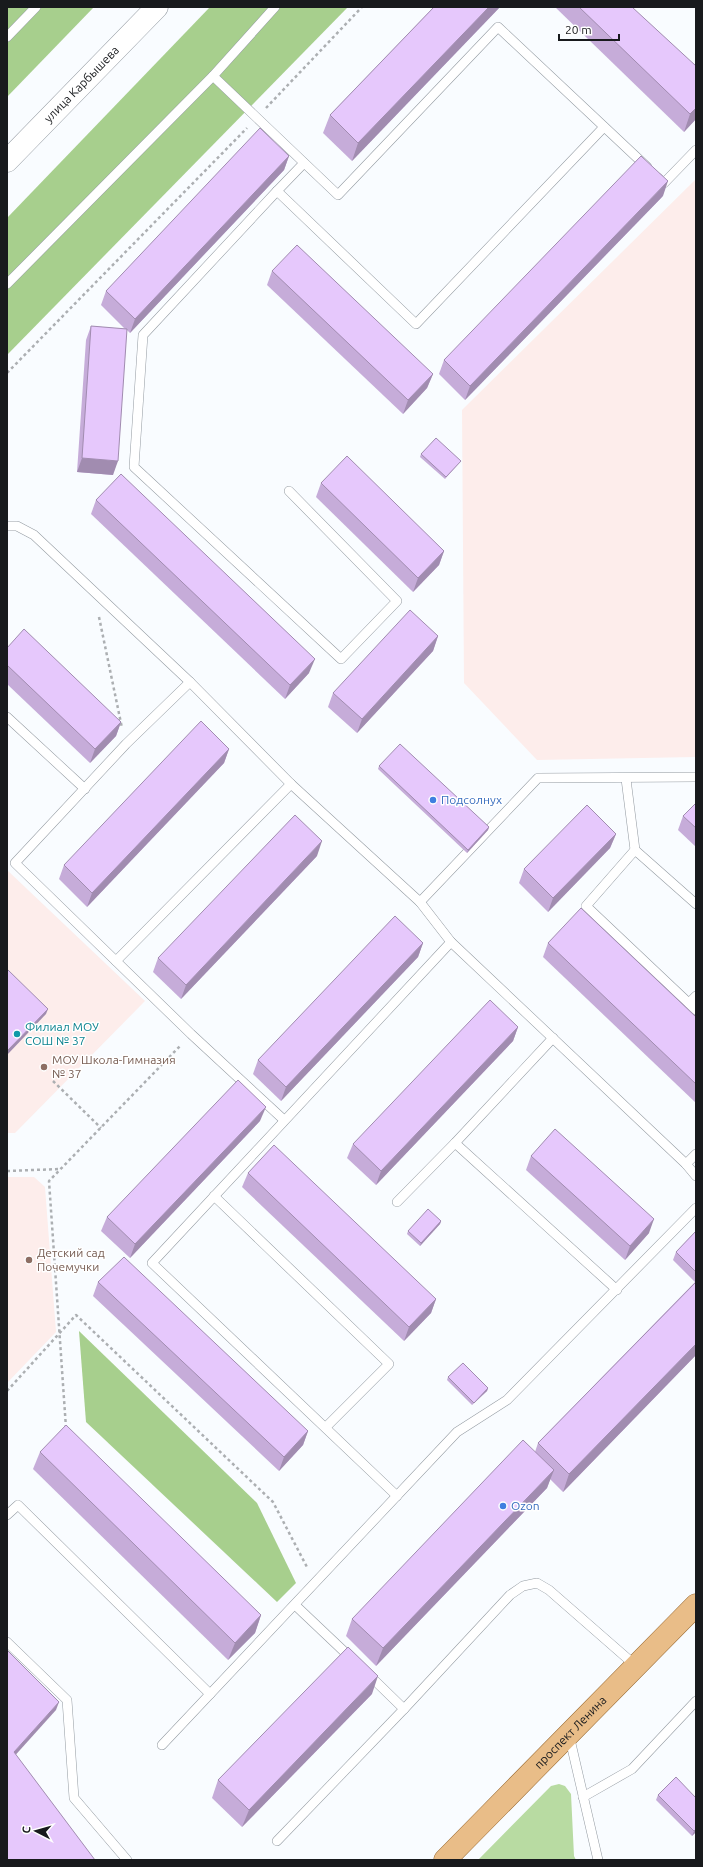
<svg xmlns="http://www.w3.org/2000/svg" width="703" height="1867" font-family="Ubuntu,sans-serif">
<rect width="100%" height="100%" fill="#f9fcff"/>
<g fill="#fdedeb">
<polygon points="696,179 696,757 537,760 464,683 462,410"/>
<polygon points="7,870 145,1001 15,1133 7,1133"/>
<polygon points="7,1177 34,1177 45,1187 56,1332 7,1383"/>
</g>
<polygon fill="#b8dba2" points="559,1784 565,1786 571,1794 574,1856 576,1860 478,1860 551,1786"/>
<g fill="#a7cf8d">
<polygon points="7,7 94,7 7,97"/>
<polygon points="210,7 348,7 7,355 7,218"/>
<polygon points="79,1331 257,1503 296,1583 277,1602 86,1422"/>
</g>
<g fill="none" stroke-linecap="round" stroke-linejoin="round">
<g stroke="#949ba2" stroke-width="10">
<g id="service">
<polyline points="7,37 36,7"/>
<polyline points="213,76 338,195 498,27 647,167"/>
<polyline points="304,163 277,191 416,324 604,127"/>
<polyline points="658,178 664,183 696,150"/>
<polyline points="277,191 143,335 134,467 341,659 397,601 289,491"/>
<polyline points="7,284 213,76 275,7"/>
<polyline points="7,526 17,526 34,535 190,682 291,784"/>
<polyline points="190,682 126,744 15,863 191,1034 284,1120"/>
<polyline points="7,717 85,789"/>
<polyline points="626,779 635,850"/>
<polyline points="420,902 451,942 686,1164 696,1176"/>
<polyline points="696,904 635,850 586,906 696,1010"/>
<polyline points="116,961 291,784 420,902 538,778 696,777"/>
<polyline points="689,1003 696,996"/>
<polyline points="455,1143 617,1290"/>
<polyline points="686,1164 696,1154"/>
<polyline points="214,1196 389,1364 326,1427"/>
<polyline points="397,1202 455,1143 553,1038"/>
<polyline points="397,1496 152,1263 451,942"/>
<polyline points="7,1515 18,1505 210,1694"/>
<polyline points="295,1605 352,1659"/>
<polyline points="7,1642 67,1700 74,1798 127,1860"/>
<polyline points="367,1673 404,1709 510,1595 523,1586 537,1583 549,1590 636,1666"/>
<polyline points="569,1735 598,1860"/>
<polyline points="162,1745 457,1432 507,1400 696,1208"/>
<polyline points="583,1797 632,1769 696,1701"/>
<polyline points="277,1841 404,1709"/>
</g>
</g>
<g stroke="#949ba2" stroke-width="23">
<g id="tertiary">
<path id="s1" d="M 7,161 L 157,7"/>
</g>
</g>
<g stroke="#96672f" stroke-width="23">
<g id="primary">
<path id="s2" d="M 445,1860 L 696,1605"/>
</g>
</g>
<g stroke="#acafb2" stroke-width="2.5" stroke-dasharray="3 3" stroke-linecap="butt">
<polyline points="266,108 362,7"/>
<polyline points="7,373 247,128"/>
<polyline points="99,617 122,728"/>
<polyline points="53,1081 101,1128"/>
<polyline points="7,1171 60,1169"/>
<polyline points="7,1391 76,1315 273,1502 308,1569"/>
<polyline points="66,1428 49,1181 181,1045"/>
</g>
<use href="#service" stroke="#fff" stroke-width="9"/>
<use href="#tertiary" stroke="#fff" stroke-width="22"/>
<use href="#primary" stroke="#e9bd88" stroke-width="22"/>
</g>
<g fill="#c6acd9">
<polygon points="434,7 500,7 352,161 323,133 330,115"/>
<polygon points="555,7 632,7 696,119 684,132"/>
<polygon points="289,156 284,170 130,333 127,330 113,475 77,472 86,340 91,326 125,329 101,305 106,291"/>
<polygon points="663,196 465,400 439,374 444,360"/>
<polygon points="272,271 433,374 427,388 403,414 267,285"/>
<polygon points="421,454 459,463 445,479 420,457"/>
<polygon points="321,483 444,551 439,565 413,592 316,497"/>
<polygon points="96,500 309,673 285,699 91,514"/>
<polygon points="438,636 433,651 357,733 328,707 333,693"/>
<polygon points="7,648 121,722 116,736 90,763 7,684"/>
<polygon points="229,749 224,763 87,907 59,879 64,865"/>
<polygon points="379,766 489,827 488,830 467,853 378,769"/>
<polygon points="696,803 696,847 678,830 683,816"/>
<polygon points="616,834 610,848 548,912 519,883 524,869"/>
<polygon points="317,856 181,999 153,972 158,958"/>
<polygon points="423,943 418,957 281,1101 253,1074 258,1060"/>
<polygon points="548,943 696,1017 696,1103 543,957"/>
<polygon points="518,1027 513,1041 376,1185 347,1158 353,1144"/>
<polygon points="260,1121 130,1258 101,1231 107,1217"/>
<polygon points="531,1156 649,1233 625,1260 526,1170"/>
<polygon points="248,1173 436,1299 431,1313 404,1341 242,1187"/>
<polygon points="441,1221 440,1224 420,1246 407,1234 408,1231"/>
<polygon points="696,1231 696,1355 563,1492 550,1479 547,1488 376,1666 346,1636 352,1619 535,1452 538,1443 695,1282 673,1260 676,1252"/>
<polygon points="98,1282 308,1431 303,1445 279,1471 93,1296"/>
<polygon points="448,1377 488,1388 487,1391 472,1405 447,1380"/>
<polygon points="40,1452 261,1615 255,1633 228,1660 33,1469"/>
<polygon points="372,1694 242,1827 212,1798 218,1780"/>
<polygon points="658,1795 696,1798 696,1832 692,1836 656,1800"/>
</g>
<g fill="#a18cb0">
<polygon points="489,7 500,7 352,161 358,143"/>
<polygon points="696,108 696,119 684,132 690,114"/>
<polygon points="289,156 284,170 130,333 135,319"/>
<polygon points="668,181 663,196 465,400 470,386"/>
<polygon points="433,374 427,388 403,414 408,400"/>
<polygon points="82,458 118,461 113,475 77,472"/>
<polygon points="444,551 439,565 413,592 418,578"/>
<polygon points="438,636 433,651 357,733 362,719"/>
<polygon points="315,659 309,673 285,699 290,685"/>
<polygon points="121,722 116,736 90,763 95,749"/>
<polygon points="229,749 224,763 87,907 92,893"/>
<polygon points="489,827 488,830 467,853 468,850"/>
<polygon points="616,834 610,848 548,912 553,898"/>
<polygon points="322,841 317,856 181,999 186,985"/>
<polygon points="423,943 418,957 281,1101 286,1087"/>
<polygon points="48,1009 46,1014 7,1055 7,1051"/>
<polygon points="518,1027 513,1041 376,1185 381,1171"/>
<polygon points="266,1107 260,1121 130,1258 135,1244"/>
<polygon points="654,1219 649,1233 625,1260 630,1246"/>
<polygon points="441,1221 440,1224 420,1246 421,1243"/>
<polygon points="436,1299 431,1313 404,1341 409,1327"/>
<polygon points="696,1344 696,1355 563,1492 569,1474"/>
<polygon points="488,1388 487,1391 472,1405 474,1403"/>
<polygon points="308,1431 303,1445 279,1471 284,1457"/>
<polygon points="554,1470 547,1488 376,1666 383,1648"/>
<polygon points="261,1615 255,1633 228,1660 235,1643"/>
<polygon points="378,1676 372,1694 242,1827 249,1810"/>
<polygon points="59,1702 56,1710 11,1760 14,1752"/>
<polygon points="696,1829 696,1832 692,1836 694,1831"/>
</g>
<g fill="#e6c8fc" stroke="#a18cb0">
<polygon points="434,7 489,7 358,143 330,115"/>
<polygon points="579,7 632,7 696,66 696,108 690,114"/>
<polygon points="260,128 289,156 135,319 106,291"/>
<polygon points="641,156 668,181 470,386 444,360"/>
<polygon points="297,245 433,374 408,400 272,271"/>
<polygon points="91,326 127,329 118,461 82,458"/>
<polygon points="436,438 461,461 446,477 421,454"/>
<polygon points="347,456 444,551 418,578 321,483"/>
<polygon points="121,474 315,659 290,685 96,500"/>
<polygon points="410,610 438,636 362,719 333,693"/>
<polygon points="24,629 121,722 95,749 7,665 7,648"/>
<polygon points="201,721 229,749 92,893 64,865"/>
<polygon points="400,744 489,827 468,850 379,766"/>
<polygon points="696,803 696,828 683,816"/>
<polygon points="587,805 616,834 553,898 524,869"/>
<polygon points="295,815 322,841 186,985 158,958"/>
<polygon points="581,908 696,1017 696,1084 548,943"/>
<polygon points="395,916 423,943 286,1087 258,1060"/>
<polygon points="7,969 48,1009 7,1051"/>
<polygon points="490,1000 518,1027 381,1171 353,1144"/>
<polygon points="238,1080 266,1107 135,1244 107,1217"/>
<polygon points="555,1129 654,1219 630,1246 531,1156"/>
<polygon points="274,1145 436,1299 409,1327 248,1173"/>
<polygon points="428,1209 441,1221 421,1243 408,1231"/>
<polygon points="696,1231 696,1272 676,1252"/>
<polygon points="124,1257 308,1431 284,1457 98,1282"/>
<polygon points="696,1282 696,1344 569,1474 538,1443"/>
<polygon points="463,1363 488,1388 474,1403 448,1377"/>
<polygon points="66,1425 261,1615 235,1643 40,1452"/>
<polygon points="523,1440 554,1470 383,1648 352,1619"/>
<polygon points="348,1647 378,1676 249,1810 218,1780"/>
<polygon points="7,1650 59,1702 14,1752 95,1860 7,1860"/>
<polygon points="676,1777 696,1798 696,1829 694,1831 658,1795"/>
</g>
<g fill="#3f7fe0" stroke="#fff" stroke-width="1.5">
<circle cx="433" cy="800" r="4"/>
<circle cx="503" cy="1506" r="4"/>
</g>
<circle fill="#0f9aa8" stroke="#fff" stroke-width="1.5" cx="17" cy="1034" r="4"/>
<g fill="#8d6e63" stroke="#fff" stroke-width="1.5">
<circle cx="44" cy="1067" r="4"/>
<circle cx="29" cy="1260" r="4"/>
</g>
<g text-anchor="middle" stroke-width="3" stroke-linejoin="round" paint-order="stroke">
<g font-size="12" fill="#181a1d" stroke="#fff">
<text dy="4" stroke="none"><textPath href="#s1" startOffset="107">улица Карбышева</textPath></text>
<text dy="4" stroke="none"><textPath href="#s2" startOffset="179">проспект Ленина</textPath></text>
</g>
<g font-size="12" fill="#366cbe" stroke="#fff" text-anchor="start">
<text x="441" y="804">Подсолнух</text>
<text x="511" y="1510">Ozon</text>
</g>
<g font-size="12" fill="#0d838f" stroke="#fff" text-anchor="start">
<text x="25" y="1031">Филиал МОУ<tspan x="25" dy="14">СОШ № 37</tspan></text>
</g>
<g font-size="12" fill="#785e54" stroke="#fff" text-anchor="start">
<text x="52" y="1064">МОУ Школа-Гимназия<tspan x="52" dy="14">№ 37</tspan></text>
<text x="37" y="1257">Детский сад<tspan x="37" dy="14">Почемучки</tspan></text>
</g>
</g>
<rect width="703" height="1867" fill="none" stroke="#181a1d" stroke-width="16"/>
<g transform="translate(36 1831) rotate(276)" stroke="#ffffff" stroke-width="3" paint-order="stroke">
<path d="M0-3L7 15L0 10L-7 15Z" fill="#181a1d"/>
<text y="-6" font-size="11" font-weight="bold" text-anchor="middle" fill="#181a1d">С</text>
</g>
<path d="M559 34v6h60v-6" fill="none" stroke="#181a1d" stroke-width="2"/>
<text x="565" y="34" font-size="12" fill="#181a1d" stroke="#ffffff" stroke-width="3" paint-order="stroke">20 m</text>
</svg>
